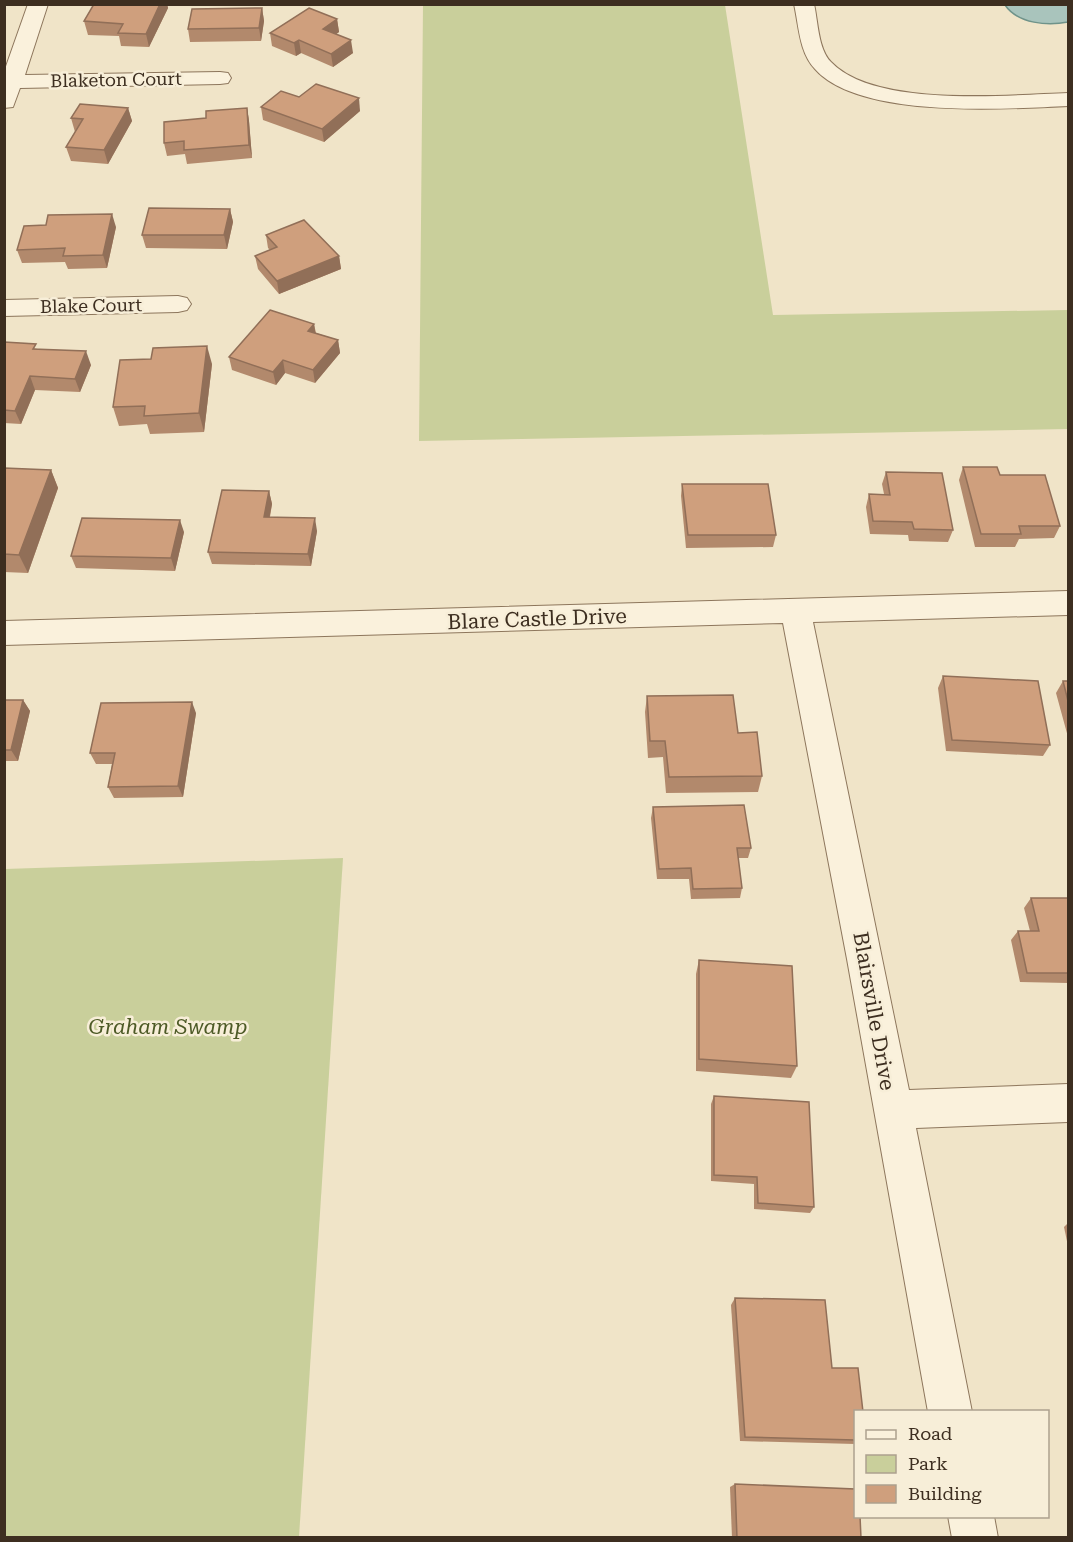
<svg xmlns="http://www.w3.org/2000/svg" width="1073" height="1542" font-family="'Roboto Serif',serif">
<rect width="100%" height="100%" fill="#f0e4c8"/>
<g fill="#c9cf9b">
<polygon points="423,5 725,5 773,315 1068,310 1068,429 419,441"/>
<polygon points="343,858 299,1537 5,1537 5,869"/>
</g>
<path fill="#a9c4bc" stroke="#6f938a" stroke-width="1.5" d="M 1005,5 L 1068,5 L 1068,22 C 1048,26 1018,24 1005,5 Z"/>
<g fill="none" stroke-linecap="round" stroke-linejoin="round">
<g stroke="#8d765c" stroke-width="2">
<g id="minor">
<polygon points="28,4 48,4 25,75 220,72 228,73 231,78 228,83 220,84 20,88 13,107 4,108 4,72"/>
<path d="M 794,4 L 814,4 C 818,21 818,49 831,62 C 874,108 1008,95 1068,93 L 1068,106 C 1006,109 859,119 815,69 C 799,52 799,26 794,4 Z"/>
<polygon points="178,296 187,298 191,304 187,310 178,312 4,316 4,300"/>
<polygon points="1068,591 1068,615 813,622 909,1090 1068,1084 1068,1122 916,1128 972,1412 928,1412 847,959 783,623 4,645 4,621"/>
<polygon points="948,1516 994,1516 998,1538 952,1538"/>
</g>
</g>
<use href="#minor" fill="#faf1dc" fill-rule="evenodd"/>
</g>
<g fill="#b2896c">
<polygon points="94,4 167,4 168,8 149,47 121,46 119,36 88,35 84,21"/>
<polygon points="262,8 264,21 261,41 190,42 188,29"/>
<polygon points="337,19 339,32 336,34 353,53 333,67 301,53 296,56 272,46 270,33"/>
<polygon points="299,97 360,111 324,142 263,120 261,107"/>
<polygon points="128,108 132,121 108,164 71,161 66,147 75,132 71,118"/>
<polygon points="247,108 249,121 252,158 187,164 185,154 167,156 164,143 206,118"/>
<polygon points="230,209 233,222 227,249 146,248 142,235"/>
<polygon points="116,227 107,268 68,269 65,262 22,263 17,250"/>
<polygon points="266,235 339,256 341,269 279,294 258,269 255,256 270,250 268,248"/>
<polygon points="314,324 316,333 338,340 340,353 315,383 285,373 276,385 232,370 229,357"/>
<polygon points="4,342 38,349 91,365 80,392 35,390 21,424 4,423"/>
<polygon points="212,364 204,432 150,434 147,424 119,426 113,407"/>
<polygon points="963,467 1000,475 1060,526 1054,538 1019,539 1015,547 975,547 959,480"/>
<polygon points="4,468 51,470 58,488 28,573 4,572"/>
<polygon points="886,472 953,530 948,542 909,541 908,535 870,534 866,507 869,494 884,494 882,484"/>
<polygon points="682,484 776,535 773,547 686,548 681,496"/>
<polygon points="269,491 272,504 270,517 317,531 311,566 212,564 208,552"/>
<polygon points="184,532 175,571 76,568 71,556"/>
<polygon points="943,676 1050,745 1043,756 946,751 938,688"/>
<polygon points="1063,681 1068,681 1068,737 1056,693"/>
<polygon points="647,696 738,733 762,776 758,792 666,793 663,757 648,758 645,712"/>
<polygon points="4,700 23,700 30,711 18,761 6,761 4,768"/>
<polygon points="196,713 183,797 114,798 108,787 112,764 96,764 90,753"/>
<polygon points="653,807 751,848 748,858 738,858 742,888 740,898 691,899 689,879 657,879 651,818"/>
<polygon points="1031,898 1068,898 1068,984 1068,983 1020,982 1011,940 1018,931 1030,931 1024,908"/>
<polygon points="699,960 797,1066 791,1078 696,1071 696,974"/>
<polygon points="714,1096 814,1207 810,1213 754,1209 754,1184 711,1181 711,1104"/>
<polygon points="1068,1223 1068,1246 1064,1227"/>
<polygon points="735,1298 832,1368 855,1412 855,1444 740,1441 731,1305"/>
<polygon points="735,1484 861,1538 732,1538 730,1487"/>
</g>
<g fill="#916f58">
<polygon points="160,4 167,4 168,8 149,47 146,34"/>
<polygon points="262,8 264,21 261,41 259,28"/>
<polygon points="337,19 339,32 325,42 323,29"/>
<polygon points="299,40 301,53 296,56 294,43"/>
<polygon points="351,40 353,53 333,67 331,54"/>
<polygon points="359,98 360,111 324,142 322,129"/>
<polygon points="128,108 132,121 108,164 104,150"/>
<polygon points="247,108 249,121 252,158 249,145"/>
<polygon points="230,209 233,222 227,249 224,235"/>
<polygon points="112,214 116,227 107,268 103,255"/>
<polygon points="339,256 341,269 279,294 277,281"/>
<polygon points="314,324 316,337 308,331"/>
<polygon points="338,340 340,353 315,383 313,370"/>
<polygon points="207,346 212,364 204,432 199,413"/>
<polygon points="86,351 91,365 80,392 75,379"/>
<polygon points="283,360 285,373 276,385 273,372"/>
<polygon points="30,376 35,390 21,424 15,411"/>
<polygon points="51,470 58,488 28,573 19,555"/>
<polygon points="269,491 272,504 267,530 264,517"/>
<polygon points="315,518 317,531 311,566 308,554"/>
<polygon points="180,520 184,532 175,571 171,558"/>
<polygon points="23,700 30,711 18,761 11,750"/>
<polygon points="192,702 196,713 183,797 178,786"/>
</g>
<g fill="#cf9f7d" stroke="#916f58" stroke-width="1.5">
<polygon points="94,4 160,4 146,34 118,33 123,24 84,21"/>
<polygon points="262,8 259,28 188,29 192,9"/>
<polygon points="309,8 337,19 323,29 351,40 331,54 299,40 294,43 270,33"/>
<polygon points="316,84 359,98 322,129 261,107 281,91 299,97"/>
<polygon points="80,104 128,108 104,150 66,147 83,119 71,118"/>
<polygon points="247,108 249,145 184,150 184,141 164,143 164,122 206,118 206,111"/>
<polygon points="149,208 230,209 224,235 142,235"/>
<polygon points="112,214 103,255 63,256 65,248 17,250 24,226 46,225 48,215"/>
<polygon points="304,220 339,256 277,281 255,256 277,247 266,235"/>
<polygon points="270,310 314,324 308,331 338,340 313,370 283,360 273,372 229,357"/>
<polygon points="4,342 36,344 33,349 86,351 75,379 30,376 15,411 4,410"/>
<polygon points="207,346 199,413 144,416 145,406 113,407 120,360 151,359 153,348"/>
<polygon points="963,467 997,467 1000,475 1045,475 1060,526 1019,526 1021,534 981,534"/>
<polygon points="4,468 51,470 19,555 4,554"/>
<polygon points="886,472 942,473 953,530 914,529 912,522 873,521 869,494 890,495"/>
<polygon points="682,484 768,484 776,535 688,535"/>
<polygon points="222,490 269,491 264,517 315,518 308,554 208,552"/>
<polygon points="82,518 180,520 171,558 71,556"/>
<polygon points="943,676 1038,681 1050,745 952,740"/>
<polygon points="1063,681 1068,681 1068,701"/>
<polygon points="733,695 738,733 757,732 762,776 669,777 665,741 650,741 647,696"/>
<polygon points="4,700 23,700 11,750 4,750"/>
<polygon points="192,702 178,786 108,787 115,753 90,753 101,703"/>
<polygon points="744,805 751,848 737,848 742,888 693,889 691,868 659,869 653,807"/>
<polygon points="1031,898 1068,898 1068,973 1027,973 1018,931 1039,931"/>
<polygon points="699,960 792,966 797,1066 699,1059"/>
<polygon points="714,1096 809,1102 814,1207 758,1203 757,1177 714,1175"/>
<polygon points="735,1298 825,1300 832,1368 858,1368 863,1412 855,1412 855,1440 745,1437"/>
<polygon points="735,1484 855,1489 855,1516 860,1516 861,1538 737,1538"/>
</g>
<g text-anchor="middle" stroke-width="5" stroke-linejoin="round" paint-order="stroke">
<g font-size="18" fill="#3d2e20" stroke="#f7eed8">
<text transform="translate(116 80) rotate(-1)" y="6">Blaketon Court</text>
<text transform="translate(91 306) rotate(-1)" y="6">Blake Court</text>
</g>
<g font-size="21" fill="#3d2e20" stroke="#f7eed8">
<text transform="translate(537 619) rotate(-2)" y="7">Blare Castle Drive</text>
<text transform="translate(874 1011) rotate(80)" y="7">Blairsville Drive</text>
</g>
<g font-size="21" font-style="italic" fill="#4d5a26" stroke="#f7eed8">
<text x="168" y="1034">Graham Swamp</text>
</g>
</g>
<rect width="1073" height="1542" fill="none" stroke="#3d2e20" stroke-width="12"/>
<rect x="854" y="1410" width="195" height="108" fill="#f7eed8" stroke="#ada18e" stroke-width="1.5"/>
<rect x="866" y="1430" width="30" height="9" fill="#faf1dc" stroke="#ada18e" stroke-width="1.5"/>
<text x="908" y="1440" font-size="18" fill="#3d2e20">Road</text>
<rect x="866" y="1455" width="30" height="18" fill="#c9cf9b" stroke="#ada18e" stroke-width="1.5"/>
<text x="908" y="1470" font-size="18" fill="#3d2e20">Park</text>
<rect x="866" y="1485" width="30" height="18" fill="#cf9f7d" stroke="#ada18e" stroke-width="1.5"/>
<text x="908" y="1500" font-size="18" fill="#3d2e20">Building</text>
</svg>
